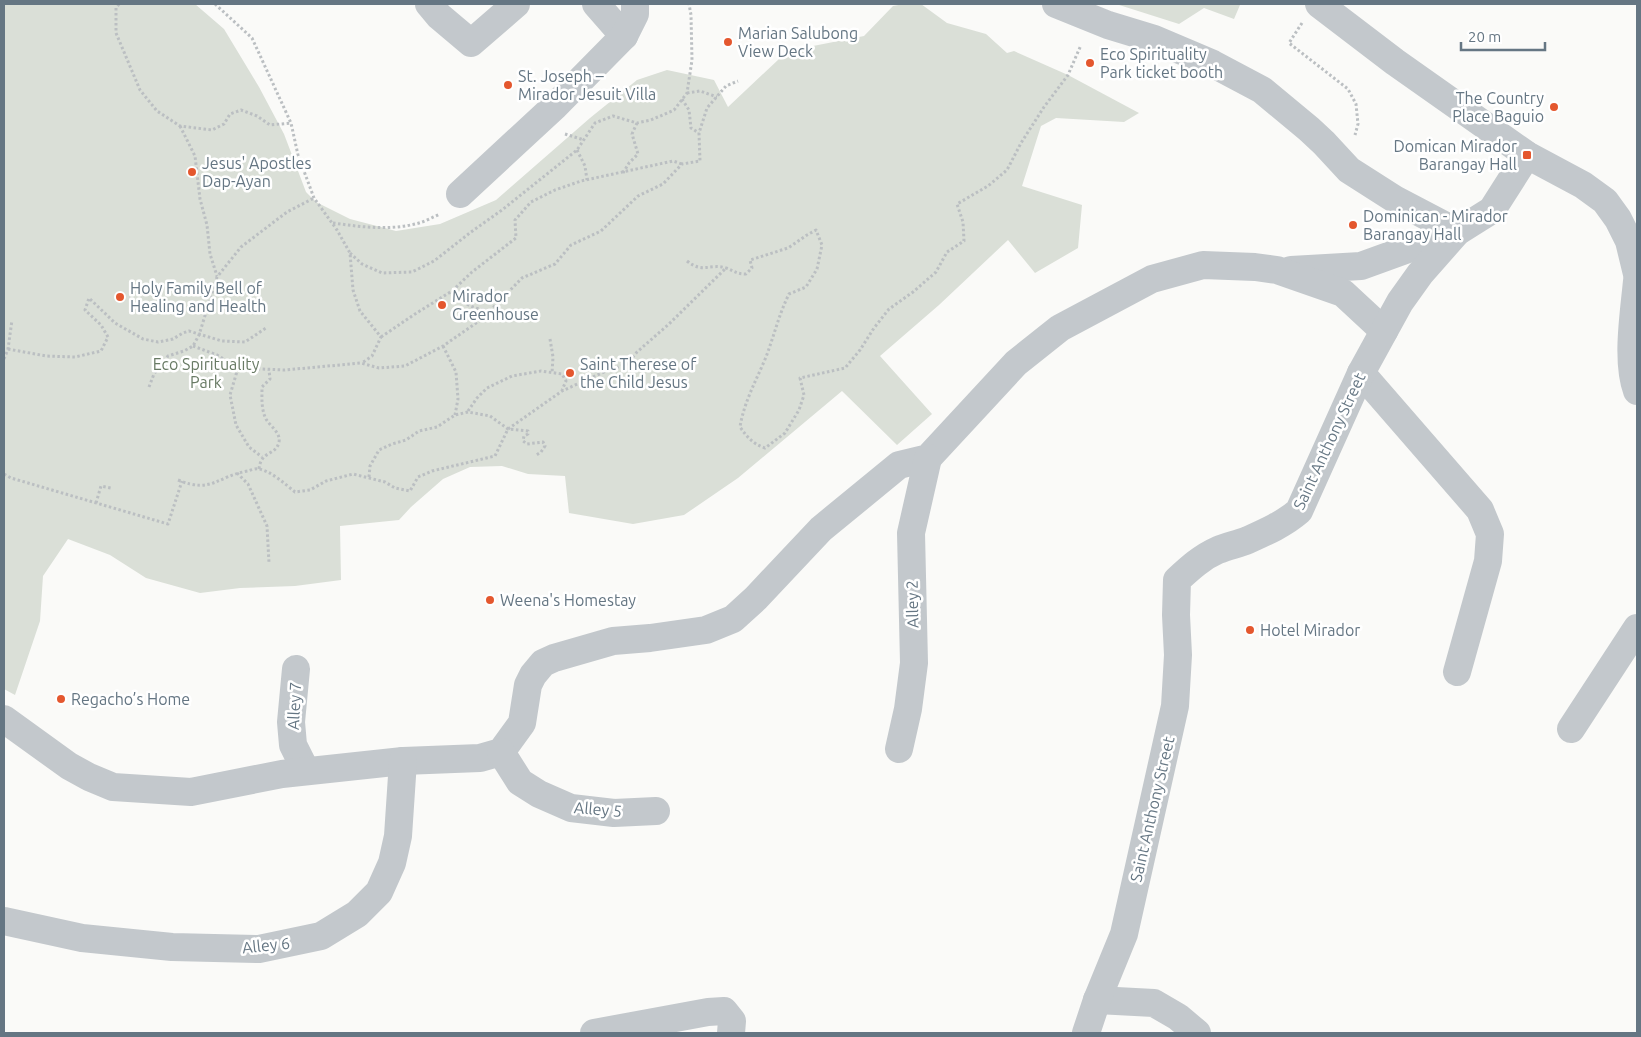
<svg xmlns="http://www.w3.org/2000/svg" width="1641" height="1037" font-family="Ubuntu,sans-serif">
<rect width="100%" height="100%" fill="#fafaf8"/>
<g fill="#dadfd7">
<polygon points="4,4 195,4 224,29 259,87 284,134 306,192 316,202 350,219 396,231 440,224 496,200 590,118 637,80 667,70 714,80 728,107 779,59 813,46 864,36 893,6 904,4 921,4 947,23 986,34 1007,53 1014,51 1068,75 1139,113 1124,122 1056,118 1041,126 1022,186 1082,205 1078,248 1035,273 1008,240 939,305 880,356 932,414 897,445 842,391 738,478 684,515 633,524 569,513 565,476 528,474 502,466 470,467 443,479 411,507 399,520 340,526 341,580 295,586 240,588 200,593 146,578 110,555 68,539 43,576 40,621 15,695 4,689"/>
<polygon points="1116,4 1237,4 1240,5 1234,19 1204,8 1179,24"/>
</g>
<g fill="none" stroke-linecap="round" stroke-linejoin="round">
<g stroke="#bbbfc2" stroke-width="3" stroke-dasharray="2.5 2.5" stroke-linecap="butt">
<polyline points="119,4 116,8 116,33 140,90 157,111 180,126 212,130 224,124 230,114 241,110 257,116 270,125 291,123"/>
<polyline points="215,4 252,38 291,123 298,155 314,198 337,230 350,253 353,290 360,311 381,337 372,356 362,363"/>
<polyline points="1302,23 1289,43 1348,89 1356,104 1358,124 1355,135"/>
<polyline points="687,93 700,91 717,97"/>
<polyline points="682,99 689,110 691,128 699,133"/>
<polyline points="180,126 195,156 200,199 207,225 210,254 217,276"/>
<polyline points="565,134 584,140"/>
<polyline points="577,150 585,166 587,180"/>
<polyline points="623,173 629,163 638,154 632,134 637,123"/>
<path d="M 333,223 C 362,227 390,231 419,223 C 426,221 433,217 440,214"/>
<polyline points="350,253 362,264 382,273 412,272 434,261 471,232 502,210 577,150 595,123 613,116 637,123 651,120 674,110 687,93 692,60 691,15 689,4"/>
<path d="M 687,261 C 703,274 710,263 726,268 C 735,271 736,274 746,274 L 752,268 L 750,260 L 788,248 L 807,235 L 816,230 L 822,245 L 817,269 L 806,287 L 789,294 C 779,314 774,336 766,357 C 756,381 744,402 740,427 C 747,437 753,444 765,448 L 785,433 L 799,410 L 804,395 L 800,378 L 845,368 L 860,350 L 874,328 L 889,309 L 913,292 L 936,272 L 947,252 L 964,241 L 963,222 L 957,204 L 988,186 L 1007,170 L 1021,143 L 1044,107 L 1068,75 L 1081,45"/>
<path d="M 452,291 C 462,304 474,309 490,311"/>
<polyline points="381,337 415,314 452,291 472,272 516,238 515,220 531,202 555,190 581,181 673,161 682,164"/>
<polyline points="550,339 553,357 552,373"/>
<polyline points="193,346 217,355 238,368 285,370 361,363 379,368 405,366 443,346 482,319 522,278 555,264 571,245 601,231 638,196 663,184 682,164 700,161 699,133 707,108 726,86 738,81"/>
<polyline points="443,346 456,372 458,399 455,415"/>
<polyline points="8,349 46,356 75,357 101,351 108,337 101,325 85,310 89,298 115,323 143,339 158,342 173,339 183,333 189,331 222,341 245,342 266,328"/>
<polyline points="4,359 8,349 12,320"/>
<polyline points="238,368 230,395 236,425 249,447 262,457"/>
<polyline points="149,387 154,374 168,356 184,351 193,346 199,335 217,277 241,247 287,212 314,198"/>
<polyline points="468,411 477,398 487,388 512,376 541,371 562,374 566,381 562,390"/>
<path d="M 259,469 C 261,450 276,456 279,442 C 281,433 270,426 266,419 C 261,409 262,398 262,387 L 270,379 L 269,370"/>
<polyline points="237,473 248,484 267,526 269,563"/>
<polyline points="4,474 11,478 168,524 182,481"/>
<polyline points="369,477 370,466 379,450 392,444 406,440 419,431 437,427 455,415 468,412 490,416 508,429 528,431 528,434 524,436 523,441 527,444 543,442 545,446 541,452 535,456"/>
<path d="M 178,480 C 212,494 217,476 248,471 C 251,470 256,468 259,469 C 271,471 285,484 295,492 L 310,490 L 326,481 L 353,474 L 385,482 L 395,488 L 410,491 L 418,477 L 432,471 L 495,456 L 508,429 L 562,391 L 604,372 L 627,364 L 637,352 L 669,324 L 726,268"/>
<polyline points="96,503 101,486 111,488"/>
</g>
<g stroke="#c3c8cc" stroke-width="28">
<polyline points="429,4 439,16 471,43 516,4"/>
<polyline points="596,4 624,36"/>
<polyline points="1056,4 1108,25 1154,39 1213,64 1262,90 1309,129 1324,143 1349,170 1396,200 1457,232"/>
<polyline points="1319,4 1395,62 1527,155 1583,185 1605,201 1618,219 1629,241 1637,274"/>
<polyline points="460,194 555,106 624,36 635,14 635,4"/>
<polyline points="1291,270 1361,266 1455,232"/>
<path d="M 1637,281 C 1634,313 1626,361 1637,391"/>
<polyline points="1361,373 1480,510 1490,534 1488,561 1457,672"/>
<polyline points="296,669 291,722 293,745 306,771"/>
<polyline points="4,719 69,766 89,777 113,787 191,792 282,774 403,761 480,758 501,752 522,723 528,685 533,675 543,663 554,658 613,641 650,638 706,630 733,619 756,598 821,529 899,465 928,458 1016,363 1060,328 1152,279 1203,265 1255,267 1277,270 1343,293 1384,331"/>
<polyline points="1571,729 1637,628"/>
<polyline points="899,749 908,709 914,663 911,533 928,458"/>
<polyline points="501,752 520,782 539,794 571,808 614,813 656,811"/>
<polyline points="4,921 82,938 172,947 259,949 321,936 357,914 379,892 392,863 398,836 403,761"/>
<polyline points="1097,1000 1154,1003 1178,1017 1197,1033"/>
<polyline points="594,1033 708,1012 724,1011 732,1021 731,1033"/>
<path d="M 1086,1033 L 1097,1000 L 1124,934 L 1175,706 L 1178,655 L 1176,615 L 1177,580 C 1190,568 1202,557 1218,550 C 1228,546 1238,544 1248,540 C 1266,532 1284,524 1299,511 L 1361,373 L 1400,302 L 1420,274 L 1457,232 L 1492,210 L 1527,155"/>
</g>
</g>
<g fill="#e4572e" stroke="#fff" stroke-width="2">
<circle cx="728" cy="42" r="5"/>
<circle cx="1090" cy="63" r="5"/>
<circle cx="508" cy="85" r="5"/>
<circle cx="1554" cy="107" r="5"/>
<rect x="1522" y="150" width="10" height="10" rx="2.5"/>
<circle cx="192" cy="172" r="5"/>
<circle cx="1353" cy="225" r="5"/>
<circle cx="120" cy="297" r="5"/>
<circle cx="442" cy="305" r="5"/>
<circle cx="570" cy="373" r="5"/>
<circle cx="490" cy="600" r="5"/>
<circle cx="1250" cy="630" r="5"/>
<circle cx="61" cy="699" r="5"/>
</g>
<g text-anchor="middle" stroke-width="5" stroke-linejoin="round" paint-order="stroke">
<g font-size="16" fill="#657683" stroke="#fff" text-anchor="start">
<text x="738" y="39">Marian Salubong<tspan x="738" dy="18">View Deck</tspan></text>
<text x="1100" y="60">Eco Spirituality<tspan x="1100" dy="18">Park ticket booth</tspan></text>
<text x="518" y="82">St. Joseph –<tspan x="518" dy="18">Mirador Jesuit Villa</tspan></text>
<text x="1544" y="104" text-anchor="end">The Country<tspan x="1544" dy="18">Place Baguio</tspan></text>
<text x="1517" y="152" text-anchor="end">Domican Mirador<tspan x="1517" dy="18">Barangay Hall</tspan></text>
<text x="202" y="169">Jesus' Apostles<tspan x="202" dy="18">Dap-Ayan</tspan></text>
<text x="1363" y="222">Dominican - Mirador<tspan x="1363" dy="18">Barangay Hall</tspan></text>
<text x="130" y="294">Holy Family Bell of<tspan x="130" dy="18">Healing and Health</tspan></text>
<text x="452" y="302">Mirador<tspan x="452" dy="18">Greenhouse</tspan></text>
<text x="580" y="370">Saint Therese of<tspan x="580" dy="18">the Child Jesus</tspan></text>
<text x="500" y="606">Weena's Homestay</text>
<text x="1260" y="636">Hotel Mirador</text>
<text x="71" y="705">Regacho’s Home</text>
</g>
<g font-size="16" fill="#687a64" stroke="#fff">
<text x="206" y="370">Eco Spirituality<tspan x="206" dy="18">Park</tspan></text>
</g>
<g font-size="16" fill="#657683" stroke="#fff">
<text transform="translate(1329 441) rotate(-65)" y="6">Saint Anthony Street</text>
<text transform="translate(912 604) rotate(-91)" y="6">Alley 2</text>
<text transform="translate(294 706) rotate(-87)" y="6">Alley 7</text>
<text transform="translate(598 809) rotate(5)" y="6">Alley 5</text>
<text transform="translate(1152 809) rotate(-77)" y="6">Saint Anthony Street</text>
<text transform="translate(266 945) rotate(-6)" y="6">Alley 6</text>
</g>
</g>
<rect width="1641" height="1037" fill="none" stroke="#657683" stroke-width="10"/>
<path d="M1461 42v8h84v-8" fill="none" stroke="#657683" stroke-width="2.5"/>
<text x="1468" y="42" font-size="15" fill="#657683" stroke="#ffffff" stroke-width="4" paint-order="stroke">20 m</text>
</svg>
